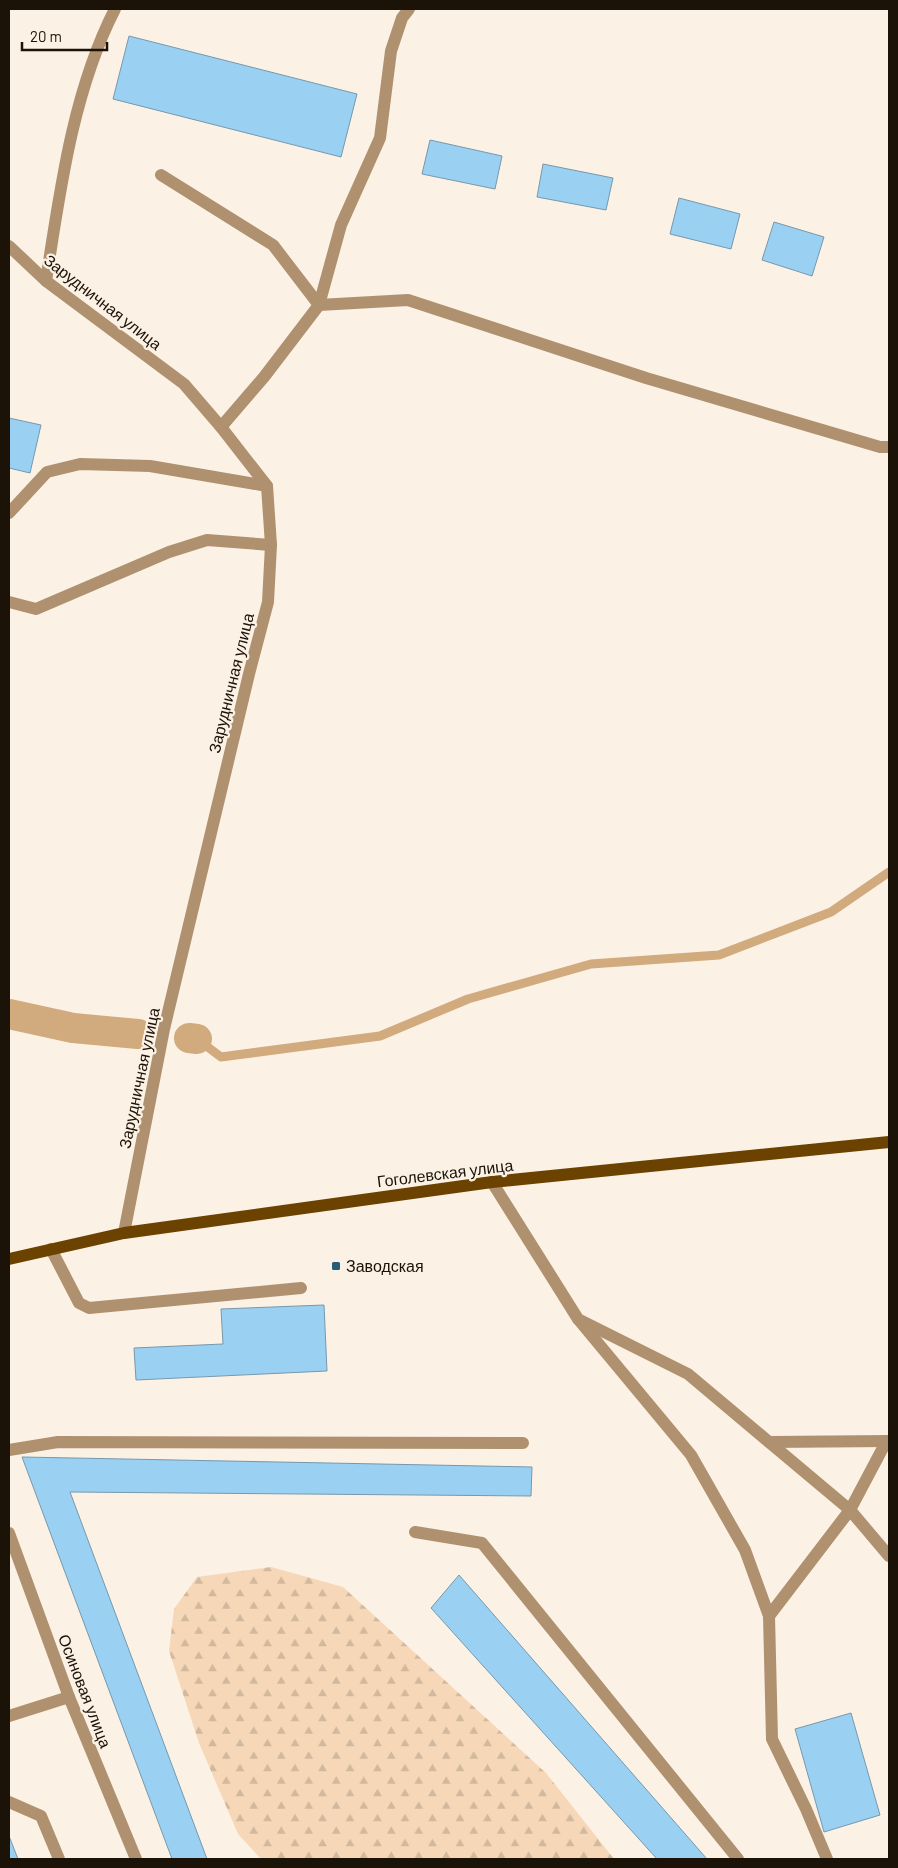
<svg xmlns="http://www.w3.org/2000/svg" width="898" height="1868" font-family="Barlow,sans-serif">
<defs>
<pattern id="forest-firs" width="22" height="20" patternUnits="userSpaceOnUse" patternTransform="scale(1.25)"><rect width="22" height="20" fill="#f6d8b8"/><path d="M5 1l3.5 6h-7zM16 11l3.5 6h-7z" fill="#d2b89d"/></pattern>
</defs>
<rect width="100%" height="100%" fill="#fcf1e5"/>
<polygon fill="url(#forest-firs)" points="271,1567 343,1587 546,1773 614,1859 261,1859 238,1834 199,1743 169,1651 174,1609 197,1577"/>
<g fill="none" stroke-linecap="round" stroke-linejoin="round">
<polyline stroke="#d1aa7e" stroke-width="9" points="197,1039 221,1057 380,1036 468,999 591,964 719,955 831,912 889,872"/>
<g stroke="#d1aa7e" stroke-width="30">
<polyline points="9,1014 73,1028 138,1034"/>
<polyline points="189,1038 197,1039"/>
</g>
</g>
<g fill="#9ad1f2" stroke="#7698ad">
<polygon points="129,36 357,94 341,157 113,99"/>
<polygon points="430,140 502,156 495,189 422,174"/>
<polygon points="543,164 613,178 606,210 537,197"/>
<polygon points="679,198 740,214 731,249 670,234"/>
<polygon points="774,222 824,237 812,276 762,260"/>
<polygon points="9,418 41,425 30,473 9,468"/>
<polygon points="324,1305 327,1371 136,1380 134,1348 223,1344 221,1309"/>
<polygon points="22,1457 532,1467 531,1496 70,1492 207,1859 172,1859"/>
<polygon points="459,1575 707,1859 657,1859 431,1608"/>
<polygon points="851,1713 880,1815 824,1832 795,1729"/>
<polygon points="9,1836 18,1859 9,1859"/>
</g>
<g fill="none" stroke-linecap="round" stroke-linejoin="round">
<g stroke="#af916f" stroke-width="12">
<polyline points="161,175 273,245 319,305"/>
<polyline points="9,246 46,281 184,384 221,427 267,486 271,545 268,602 249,674 164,1029 124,1233"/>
<path d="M 46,281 C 60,190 73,91 115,9"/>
<polyline points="319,305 408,300 646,378 880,447 889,447"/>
<polyline points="221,427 264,377 319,305 341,225 380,138 391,51 402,18 409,9"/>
<polyline points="9,513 47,472 80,464 150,466 267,486"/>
<polyline points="9,602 36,609 169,552 207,540 271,545"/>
<polyline points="492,1182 578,1319 688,1374 850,1510 889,1556"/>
<polyline points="51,1249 79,1303 89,1308 301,1288"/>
<polyline points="578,1319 691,1455 745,1550 769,1616 772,1739 806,1809 827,1859"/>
<polyline points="769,1442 889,1441"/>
<polyline points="9,1450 58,1442 523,1443"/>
<polyline points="415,1532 482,1543 738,1859"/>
<polyline points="9,1533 69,1697 136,1859"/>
<polyline points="769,1616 850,1510 886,1442"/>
<polyline points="9,1716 69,1697"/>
<polyline points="9,1802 41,1816 59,1859"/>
</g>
<polyline stroke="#6c4201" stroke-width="12" points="9,1259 124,1233 492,1182 889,1142"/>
</g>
<rect fill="#295c79" stroke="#fcf1e5" stroke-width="2" x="331" y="1261" width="10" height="10" rx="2.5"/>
<g text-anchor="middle" stroke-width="4.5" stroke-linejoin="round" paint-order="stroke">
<g font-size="16" fill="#1b1208" stroke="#fcf1e5">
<text transform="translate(103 302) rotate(38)" y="6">Зарудничная улица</text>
<text transform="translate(231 683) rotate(-76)" y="6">Зарудничная улица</text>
<text transform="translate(139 1078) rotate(-78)" y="6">Зарудничная улица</text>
<text transform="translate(445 1173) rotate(-7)" y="6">Гоголевская улица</text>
<text transform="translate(85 1691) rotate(69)" y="6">Осиновая улица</text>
</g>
<g font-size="16" fill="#1b1208" stroke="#fcf1e5" text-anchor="start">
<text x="346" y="1272">Заводская</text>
</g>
</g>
<rect width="898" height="1868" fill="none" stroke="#1b1208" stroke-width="20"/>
<path d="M22 42v8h85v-8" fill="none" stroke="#1b1208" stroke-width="2.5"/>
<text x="30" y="42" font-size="15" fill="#1b1208" stroke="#fcf1e5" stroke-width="4" paint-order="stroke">20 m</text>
</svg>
